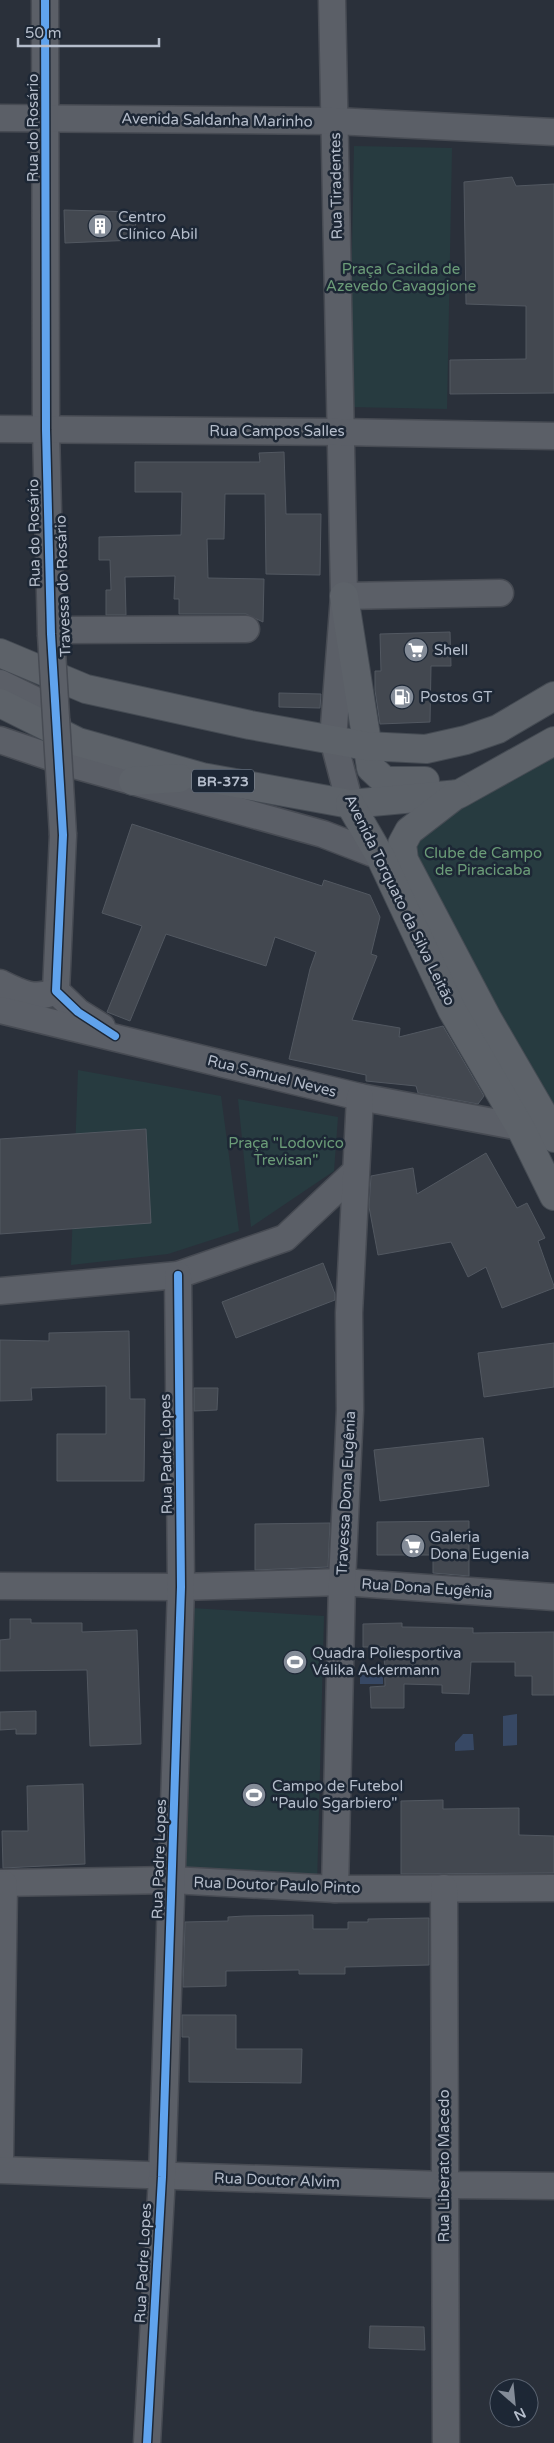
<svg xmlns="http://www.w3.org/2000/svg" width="554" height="2443" font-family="'Varela Round',sans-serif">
<rect width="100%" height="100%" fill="#2a303a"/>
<g fill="#273b40">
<polygon points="354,146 452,148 447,409 349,407"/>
<polygon points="554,741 554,1138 404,860 409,831"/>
<polygon points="78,1070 221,1096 239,1231 168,1254 71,1265"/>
<polygon points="238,1099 338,1117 334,1171 251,1227"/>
<polygon points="192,1608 324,1616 317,1884 180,1877"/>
</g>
<g fill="#374864">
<rect x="360" y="1670" width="23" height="14"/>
<polygon points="517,1714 517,1745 503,1746 503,1716"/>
<polygon points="463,1734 473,1734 474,1750 455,1751 455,1743"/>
</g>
<g fill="#434850" stroke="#525861">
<polygon points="512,177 516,186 554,184 554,393 450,394 450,360 526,359 526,306 466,304 464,182"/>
<polygon points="64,210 136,212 135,240 65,243"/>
<polygon points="284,452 286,514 321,514 320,575 266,574 265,494 225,494 224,539 207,539 208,578 264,579 263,622 246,614 179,614 179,599 174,599 175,576 125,577 126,615 106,615 106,590 111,590 110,560 99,560 99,537 181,535 182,492 135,492 135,462 260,462 259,453"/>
<polygon points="450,632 451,666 431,666 430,722 380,724 375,690 375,671 381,671 380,634"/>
<polygon points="279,693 321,694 320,708 279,707"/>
<polygon points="132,824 322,886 324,880 370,895 380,917 371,954 377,956 352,1020 400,1028 399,1037 443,1026 484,1096 478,1104 418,1093 416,1086 366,1081 366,1075 289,1059 310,969 316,952 275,937 266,966 166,934 130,1021 107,1012 142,926 102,913"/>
<polygon points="146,1129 151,1223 0,1234 0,1139"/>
<polygon points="486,1153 517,1208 527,1203 545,1238 538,1241 554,1286 554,1288 502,1308 486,1267 468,1277 451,1242 378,1255 369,1207 371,1176 413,1168 417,1194"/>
<polygon points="323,1263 335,1294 335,1300 236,1338 222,1302"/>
<polygon points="129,1331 130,1399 145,1399 144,1481 57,1481 57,1434 106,1434 106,1386 31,1388 32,1400 0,1401 0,1340 49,1341 49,1333"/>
<polygon points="554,1343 554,1387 484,1397 478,1353"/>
<polygon points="194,1388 218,1388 217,1410 194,1411"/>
<polygon points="483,1438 489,1486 380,1501 374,1450"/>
<polygon points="469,1521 469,1576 433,1573 433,1555 377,1555 377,1522"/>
<polygon points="330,1523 328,1567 255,1570 255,1524"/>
<polygon points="10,1619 31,1619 31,1623 82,1623 82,1632 137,1630 141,1744 90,1746 87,1670 0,1671 0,1640 10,1639"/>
<polygon points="402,1623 402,1627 473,1628 473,1633 554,1632 554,1695 532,1695 532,1676 515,1676 515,1662 471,1662 469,1694 442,1693 442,1685 404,1684 404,1708 371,1708 370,1687 385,1686 384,1647 363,1647 363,1624"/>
<polygon points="36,1711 36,1734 16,1734 16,1729 0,1730 0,1712"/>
<polygon points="83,1784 85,1864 3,1868 2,1831 28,1831 27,1786"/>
<polygon points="443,1800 443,1809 519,1808 519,1835 554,1836 554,1873 401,1874 401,1801"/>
<polygon points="313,1915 313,1929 348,1929 348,1922 368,1922 368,1919 429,1918 429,1965 345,1967 345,1974 299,1974 299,1970 226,1971 226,1986 183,1987 185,1922 228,1921 228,1917 244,1916"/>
<polygon points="182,2015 236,2015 236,2049 302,2049 301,2083 189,2082 189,2037 182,2037"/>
<polygon points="370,2326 424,2327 425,2350 369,2348"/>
</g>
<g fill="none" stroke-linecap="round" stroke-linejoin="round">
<g stroke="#474b53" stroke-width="29">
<g id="minor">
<polyline points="45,0 46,430 51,634"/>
<polyline points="332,0 344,596 333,739 350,804"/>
<polyline points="0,118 335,121 554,132"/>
<polyline points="0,429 341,432 554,436"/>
<polyline points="344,596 500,593"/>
<polyline points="64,630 246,629"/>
<polyline points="0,683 35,700 57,724"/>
<polyline points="0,740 74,765 323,834 380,856"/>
<polyline points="63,835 56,991 78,1012 102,1027"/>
<path d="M 0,983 C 20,993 35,1001 56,991"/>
<polyline points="0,1010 360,1097 520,1127 535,1122"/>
<polyline points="0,1291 178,1275 285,1238 354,1173"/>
<polyline points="0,1586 181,1587 342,1582 554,1597"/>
<polyline points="0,1883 172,1880 335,1889 554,1888"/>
<polyline points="444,1888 446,2443"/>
<polyline points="335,1889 342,1582 350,1410 349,1313 360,1097"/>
<polyline points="0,2157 4,1884"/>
<polyline points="0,2170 444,2185 554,2186"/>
<polyline points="147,2443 162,2177 181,1587 178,1275"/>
</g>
</g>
<g stroke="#454b53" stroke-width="30">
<g id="major">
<polyline points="344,596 371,768 385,781 425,781"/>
<polyline points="0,653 86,689 250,725 366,746 426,749 466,740 498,729 554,696"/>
<polyline points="0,703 78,742 202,777 350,804 459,794 554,741"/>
<polyline points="133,781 179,778"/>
<polyline points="457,794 409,831 402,844 404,860 487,1018 545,1118 554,1138"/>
<polyline points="350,804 380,856 452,1010 520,1127 554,1196"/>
</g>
</g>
<use href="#minor" stroke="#5b5f67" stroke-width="26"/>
<use href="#major" stroke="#5d6269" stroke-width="28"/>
<g stroke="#474b53" stroke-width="29" stroke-linecap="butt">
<polyline id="minor-bridge" points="51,634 63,835"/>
</g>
<use href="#minor-bridge" stroke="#5b5f67" stroke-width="26"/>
<g stroke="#1d2735" stroke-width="11">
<g id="cycleway">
<polyline points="45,0 46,430 51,634 63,835 56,991 78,1012 115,1036"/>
<polyline points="147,2443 162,2177 181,1587 178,1275"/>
</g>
</g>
<use href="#cycleway" stroke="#60a3ed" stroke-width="8"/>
</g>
<defs>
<g id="building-disc" transform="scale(1.25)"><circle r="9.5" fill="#848c98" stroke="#1d2735"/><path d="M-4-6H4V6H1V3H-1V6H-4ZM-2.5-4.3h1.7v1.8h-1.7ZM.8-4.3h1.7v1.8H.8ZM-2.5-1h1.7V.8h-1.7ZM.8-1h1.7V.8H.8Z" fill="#fff"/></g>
<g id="supermarket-disc" transform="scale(1.25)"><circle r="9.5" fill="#848c98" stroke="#1d2735"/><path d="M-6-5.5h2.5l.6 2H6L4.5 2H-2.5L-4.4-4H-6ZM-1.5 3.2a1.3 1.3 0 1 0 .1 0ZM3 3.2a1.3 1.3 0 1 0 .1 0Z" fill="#fff"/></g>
<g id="fuel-disc" transform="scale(1.25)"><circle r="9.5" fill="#848c98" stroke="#1d2735"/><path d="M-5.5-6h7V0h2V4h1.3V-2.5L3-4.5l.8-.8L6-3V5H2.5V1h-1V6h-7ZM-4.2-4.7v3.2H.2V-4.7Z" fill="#fff"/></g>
<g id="stadium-disc" transform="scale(1.25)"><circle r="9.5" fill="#848c98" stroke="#1d2735"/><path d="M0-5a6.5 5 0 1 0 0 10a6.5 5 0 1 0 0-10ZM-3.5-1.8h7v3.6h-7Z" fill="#fff"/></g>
</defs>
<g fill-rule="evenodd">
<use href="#building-disc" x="100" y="226"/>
<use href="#supermarket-disc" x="416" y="650"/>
<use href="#fuel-disc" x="402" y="697"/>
<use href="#supermarket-disc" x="413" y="1546"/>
<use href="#stadium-disc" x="295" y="1662"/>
<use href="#stadium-disc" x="254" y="1795"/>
</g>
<g text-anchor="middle" stroke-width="5" stroke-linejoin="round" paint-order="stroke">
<rect fill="#1d2735" stroke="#87909e" stroke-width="1" x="192" y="769.5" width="62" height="23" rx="4"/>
<g font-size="14" font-weight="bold" fill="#b5bdcb">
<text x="223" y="786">BR-373</text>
</g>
<g font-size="15" fill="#b5bdcb" stroke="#1d2735">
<text transform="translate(217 120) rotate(1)" y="5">Avenida Saldanha Marinho</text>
<text transform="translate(33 128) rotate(-90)" y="5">Rua do Rosário</text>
<text transform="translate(336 186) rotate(-91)" y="5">Rua Tiradentes</text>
<text x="277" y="436">Rua Campos Salles</text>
<text transform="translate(34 533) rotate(-91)" y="5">Rua do Rosário</text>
<text transform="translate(63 586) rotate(-92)" y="5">Travessa do Rosário</text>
<text transform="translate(400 900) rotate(64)" y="5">Avenida Torquato da Silva Leitão</text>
<text transform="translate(272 1076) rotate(14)" y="5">Rua Samuel Neves</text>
<text transform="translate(166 1454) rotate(-91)" y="5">Rua Padre Lopes</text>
<text transform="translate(346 1493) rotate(-87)" y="5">Travessa Dona Eugênia</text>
<text transform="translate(427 1588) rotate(4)" y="5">Rua Dona Eugênia</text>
<text transform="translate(159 1859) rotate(-88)" y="5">Rua Padre Lopes</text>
<text transform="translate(277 1885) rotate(2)" y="5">Rua Doutor Paulo Pinto</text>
<text transform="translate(444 2166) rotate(-90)" y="5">Rua Liberato Macedo</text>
<text transform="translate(277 2180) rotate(2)" y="5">Rua Doutor Alvim</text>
<text transform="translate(143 2263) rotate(-87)" y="5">Rua Padre Lopes</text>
</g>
<g font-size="15" fill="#b5bdcb" stroke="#1d2735" text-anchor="start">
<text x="118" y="222">Centro<tspan x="118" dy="17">Clínico Abil</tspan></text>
<text x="434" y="655">Shell</text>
<text x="420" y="702">Postos GT</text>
<text x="430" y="1542">Galeria<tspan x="430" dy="17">Dona Eugenia</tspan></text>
<text x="312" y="1658">Quadra Poliesportiva<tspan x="312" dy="17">Válika Ackermann</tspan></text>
<text x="272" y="1791">Campo de Futebol<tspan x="272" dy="17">"Paulo Sgarbiero"</tspan></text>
</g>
<g font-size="15" fill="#6b9c78" stroke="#1d2735">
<text x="401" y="274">Praça Cacilda de<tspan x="401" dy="17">Azevedo Cavaggione</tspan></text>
<text x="483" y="858">Clube de Campo<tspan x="483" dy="17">de Piracicaba</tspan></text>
<text x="286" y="1148">Praça "Lodovico<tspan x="286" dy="17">Trevisan"</tspan></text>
</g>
</g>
<g transform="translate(514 2403) rotate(153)"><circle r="24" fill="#1d2735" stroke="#5a6371"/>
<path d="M0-4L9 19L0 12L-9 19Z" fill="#848c98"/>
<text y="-8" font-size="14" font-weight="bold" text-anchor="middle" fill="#b5bdcb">N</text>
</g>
<path d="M18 38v8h141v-8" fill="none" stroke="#b5bdcb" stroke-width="2.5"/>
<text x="25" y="38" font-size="15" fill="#b5bdcb" stroke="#1d2735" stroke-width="4" paint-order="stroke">50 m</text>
</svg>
